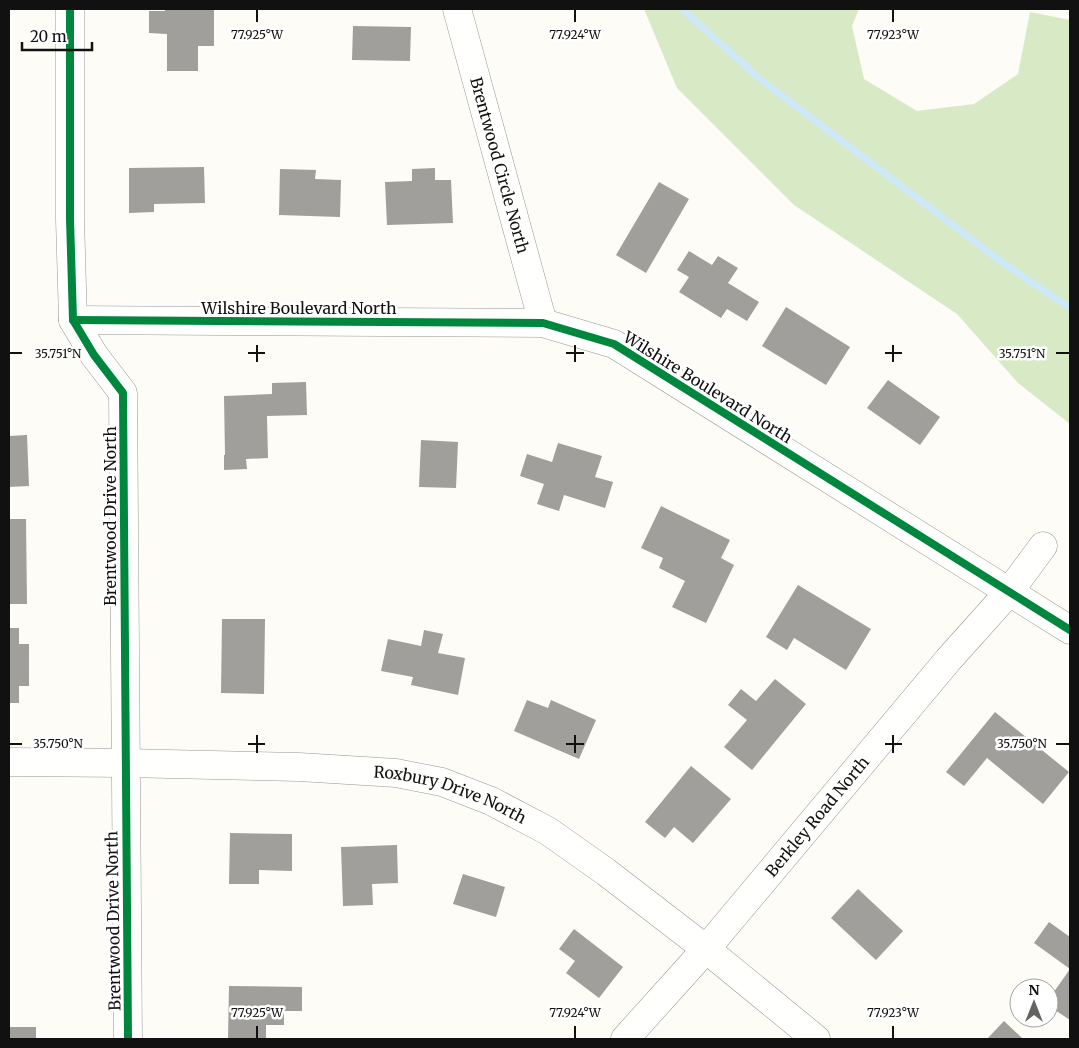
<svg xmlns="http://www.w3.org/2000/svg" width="1079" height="1048" font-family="Merriweather,serif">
<rect width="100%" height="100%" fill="#fdfcf7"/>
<polygon fill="#d8eac5" points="644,9 859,9 852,26 864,79 917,111 974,104 1018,74 1030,12 1070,20 1070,424 1018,383 957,314 794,205 677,88"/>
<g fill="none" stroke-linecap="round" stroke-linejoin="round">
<polyline stroke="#cde8f7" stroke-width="7" points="682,9 759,78 1000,261 1070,308"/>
</g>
<g fill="#a19f9c">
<polygon points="165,9 214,9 214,46 198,46 198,71 167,71 167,34 149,33 149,11 165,11"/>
<polygon points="353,26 411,27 410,61 352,60"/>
<polygon points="204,167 205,203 154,204 154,212 129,213 129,168"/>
<polygon points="435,168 435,180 451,180 453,223 387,225 385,182 412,181 412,169"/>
<polygon points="280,169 316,170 315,179 341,180 340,217 279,215"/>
<polygon points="659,182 689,199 646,273 616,255"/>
<polygon points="689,251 712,265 718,256 738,268 728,283 759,302 747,321 727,309 721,318 679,292 689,277 677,270"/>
<polygon points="786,307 850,347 826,385 762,346"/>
<polygon points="888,380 940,417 920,445 867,408"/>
<polygon points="306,382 307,415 267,416 268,458 246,459 247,469 224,470 224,455 225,455 224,396 272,394 272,383"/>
<polygon points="27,435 29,486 9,487 9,436"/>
<polygon points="421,440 458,442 456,488 419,487"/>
<polygon points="558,443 602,456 595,477 613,482 605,508 564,495 559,511 537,504 544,484 520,476 527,454 552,462"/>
<polygon points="661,506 730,540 721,558 734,565 706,623 672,607 685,581 659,568 663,558 641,548"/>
<polygon points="9,519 26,519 27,604 9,604"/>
<polygon points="798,585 871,629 846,670 794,638 787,650 766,637"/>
<polygon points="222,619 265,619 264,694 221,693"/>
<polygon points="9,628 19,628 19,644 29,644 29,686 19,686 19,703 9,703"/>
<polygon points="424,630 443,634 438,653 465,658 458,695 411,685 413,677 381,671 388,639 421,646"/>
<polygon points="775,679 806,704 752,770 724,747 747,720 728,705 741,689 756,701"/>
<polygon points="527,700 548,708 551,700 596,720 579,759 514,731"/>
<polygon points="995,712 1069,772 1043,804 987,758 964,786 946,772"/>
<polygon points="691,766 731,799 693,843 674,827 665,838 645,822"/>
<polygon points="230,833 292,834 292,871 259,870 259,884 229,884"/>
<polygon points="397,845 398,883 372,884 373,905 343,906 341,847"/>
<polygon points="463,874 505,887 496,917 453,904"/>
<polygon points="858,889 903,931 876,960 831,918"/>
<polygon points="1049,922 1070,937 1070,969 1034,943"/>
<polygon points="574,929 623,967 599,998 566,973 575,961 559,949"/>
<polygon points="1070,969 1070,1020 1049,1006 1049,999"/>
<polygon points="229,986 302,987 302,1011 284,1011 284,1025 266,1025 266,1039 228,1039"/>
<polygon points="1004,1021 1023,1039 987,1039"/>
<rect x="9" y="1027" width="27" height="12"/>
</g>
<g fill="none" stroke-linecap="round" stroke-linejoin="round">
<g stroke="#979795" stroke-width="29">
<g id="street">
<polyline points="70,9 70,219 73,320 94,355 123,393 128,1039"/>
<path id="s1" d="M 457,9 L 543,323"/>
<polyline points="73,320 543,323 614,344 1070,630"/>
<path id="s2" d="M 9,762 L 125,763 L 299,767 L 396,773 L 442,782 L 491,801 L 548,831 L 606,872 L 706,949 L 816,1039"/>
<path id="s3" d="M 625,1039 L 706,949 L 949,659 L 1009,592 L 1043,546"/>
</g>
</g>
<use href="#street" stroke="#fffffe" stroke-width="28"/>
<g stroke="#fff" stroke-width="11">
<g id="cycleway">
<polyline points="70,9 70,219 73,320 94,355 123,393 128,1039"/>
<polyline points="73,320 543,323 614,344 1070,630"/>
</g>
</g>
<use href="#cycleway" stroke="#00873e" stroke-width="8"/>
</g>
<path fill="none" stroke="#111" stroke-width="2" d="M 257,10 L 257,22M 575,10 L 575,22M 893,10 L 893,22M 257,345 L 257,362M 575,345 L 575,362M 893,345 L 893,362M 10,353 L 22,353M 248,353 L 265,353M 566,353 L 584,353M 885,353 L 902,353M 1056,353 L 1069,353M 257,735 L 257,753M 575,735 L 575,753M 893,735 L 893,753M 10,744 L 22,744M 248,744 L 265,744M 566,744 L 584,744M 885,744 L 902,744M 1056,744 L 1069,744M 257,1026 L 257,1038M 575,1026 L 575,1038M 893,1026 L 893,1038"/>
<g text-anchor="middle" stroke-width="5" stroke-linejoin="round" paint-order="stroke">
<g font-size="16" fill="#111" stroke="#fff">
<text dy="6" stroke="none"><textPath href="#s1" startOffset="162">Brentwood Circle North</textPath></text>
<text x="299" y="314">Wilshire Boulevard North</text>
<text transform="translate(708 387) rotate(32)" y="6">Wilshire Boulevard North</text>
<text transform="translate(110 516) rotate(-90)" y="6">Brentwood Drive North</text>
<text dy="6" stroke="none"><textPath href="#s2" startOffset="445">Roxbury Drive North</textPath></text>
<text dy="6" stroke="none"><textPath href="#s3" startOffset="294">Berkley Road North</textPath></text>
<text transform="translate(113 921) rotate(-91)" y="6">Brentwood Drive North</text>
</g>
</g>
<g font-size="12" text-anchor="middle" fill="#111" stroke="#fff" stroke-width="5" stroke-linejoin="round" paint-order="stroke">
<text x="257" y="39">77.925°W</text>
<text x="575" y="39">77.924°W</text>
<text x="893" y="39">77.923°W</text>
<text x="58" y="358">35.751°N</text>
<text x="1022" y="358">35.751°N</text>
<text x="58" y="748">35.750°N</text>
<text x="1022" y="748">35.750°N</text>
<text x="257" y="1017">77.925°W</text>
<text x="575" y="1017">77.924°W</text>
<text x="893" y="1017">77.923°W</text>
</g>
<rect width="1079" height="1048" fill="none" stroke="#111111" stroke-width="20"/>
<g transform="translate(1034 1003)"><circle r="24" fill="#ffffff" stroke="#a0a0a0"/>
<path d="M0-4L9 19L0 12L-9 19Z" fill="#646362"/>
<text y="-8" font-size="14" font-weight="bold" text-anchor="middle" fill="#111111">N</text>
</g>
<path d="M22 42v8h70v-8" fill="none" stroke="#111111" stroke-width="2.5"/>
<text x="30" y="42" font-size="15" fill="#111111" stroke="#ffffff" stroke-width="4" paint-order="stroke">20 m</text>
</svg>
